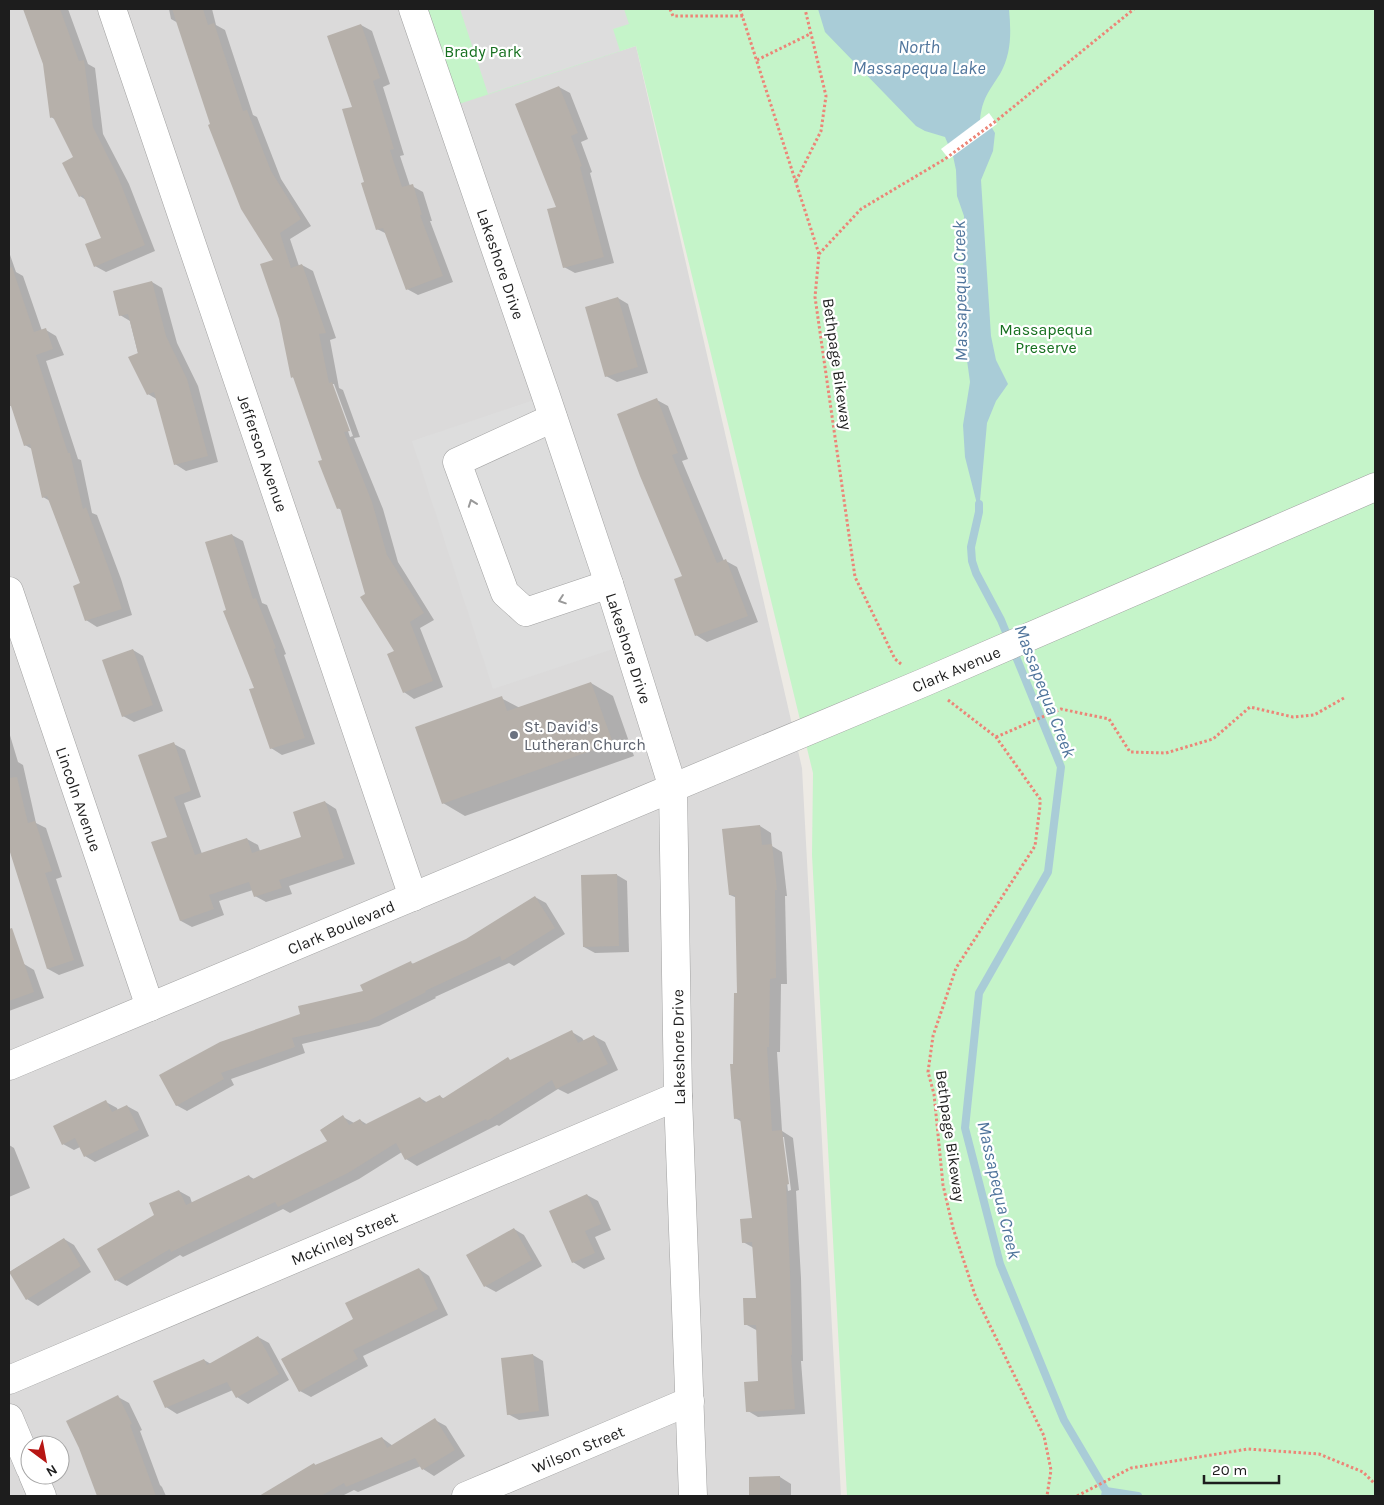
<svg xmlns="http://www.w3.org/2000/svg" width="1384" height="1505" font-family="Karla,sans-serif">
<rect width="100%" height="100%" fill="#edeae4"/>
<path fill="#dbdada" fill-rule="evenodd" d="M 9,9 L 400,9 L 435,109 L 636,46 L 802,768 L 841,1496 L 9,1496 ZM 30,1445 L 60,1445 L 60,1475 L 30,1475 Z"/>
<polygon fill="#c5f4c9" points="424,9 1375,9 1375,1496 847,1496 812,855 813,773 636,46 456,105"/>
<g fill="#ddd">
<polygon points="460,9 624,9 629,24 613,29 620,51 488,94"/>
<polygon points="546,396 628,644 493,689 412,441"/>
</g>
<path fill="#a9ccd7" d="M 818,9 L 1009,9 C 1011,31 1012,53 1000,74 C 989,91 982,99 980,120 L 992,128 L 995,133 L 993,151 L 981,180 L 991,336 L 996,360 L 1008,384 L 996,401 L 987,423 L 979,512 L 965,457 L 963,425 L 970,382 L 962,324 L 964,216 L 957,196 L 956,170 L 953,156 L 945,137 L 925,131 L 916,126 L 825,32 Z"/>
<polygon fill="#fff" points="989,113 997,124 949,159 941,149"/>
<g fill="#0003" fill-rule="evenodd">
<polygon points="24,9 68,9 88,64 95,68 103,134 129,184 155,251 106,272 95,266 102,238 86,200 80,196 75,158 56,120 51,117 44,63"/>
<path d="M 169,9 L 212,9 L 216,25 L 225,30 L 253,115 L 257,117 L 281,179 L 311,226 L 290,239 L 299,266 L 302,265 L 313,271 L 336,338 L 330,340 L 339,388 L 343,390 L 360,437 L 354,438 L 383,509 L 398,562 L 434,620 L 420,628 L 443,687 L 414,699 L 404,692 L 396,652 L 366,595 L 343,511 L 338,508 L 324,460 L 295,378 L 292,377 L 275,261 L 178,23 L 171,19 ZM 332,384 L 334,384 L 353,436 L 350,437 Z"/>
<polygon points="361,25 372,31 390,84 383,87 404,155 400,156 410,186 412,186 423,192 432,221 430,221 453,282 418,295 407,289 387,234 377,229 365,183 353,107"/>
<polygon points="559,87 570,93 588,139 581,142 592,172 590,173 614,263 575,273 564,267 557,208"/>
<polygon points="9,252 16,272 23,276 42,331 46,330 56,336 64,355 46,361 78,459 81,460 92,513 97,515 121,579 132,615 97,627 86,620 81,584 50,501 43,497 32,449 25,445 17,409 9,386"/>
<polygon points="152,282 162,288 177,343 198,386 218,462 186,471 175,464 158,400 148,394 130,321 120,315"/>
<polygon points="618,298 628,304 648,373 617,382 606,376"/>
<polygon points="657,400 668,406 688,459 682,461 724,561 726,561 737,567 758,622 707,642 696,635 684,576"/>
<polygon points="232,535 243,541 262,603 267,605 286,654 284,655 315,744 282,755 271,748 255,689 228,610"/>
<polygon points="133,650 143,656 163,711 134,722 123,716"/>
<polygon points="591,683 613,696 634,756 465,816 443,803 501,698 520,708"/>
<polygon points="9,732 18,762 23,765 36,823 46,828 62,877 56,879 84,966 59,975 48,969 9,846"/>
<polygon points="174,744 185,750 201,797 184,803 202,854 247,839 258,845 260,851 302,838 325,802 336,809 355,864 289,886 292,894 266,902 255,896 253,890 219,901 224,915 192,927 181,921 169,838"/>
<path d="M 760,826 L 771,833 L 772,846 L 782,852 L 787,896 L 785,896 L 787,984 L 781,984 L 780,1052 L 777,1052 L 782,1131 L 793,1138 L 799,1190 L 796,1191 L 801,1278 L 803,1361 L 801,1361 L 805,1414 L 758,1417 L 748,1411 L 759,1382 L 758,1331 L 745,1324 L 757,1299 L 754,1248 L 743,1242 L 754,1219 L 742,1122 L 735,1118 L 735,1065 L 738,994 L 737,898 L 730,895 ZM 782,1137 L 784,1137 L 791,1190 L 788,1191 Z"/>
<polygon points="617,875 627,881 629,952 595,953 584,947"/>
<polygon points="535,897 546,903 565,934 514,966 509,963 435,997 436,998 379,1026 302,1044 305,1053 231,1079 234,1085 187,1111 176,1105 161,1076 365,992 411,963 414,964 467,940"/>
<polygon points="24,964 34,970 44,998 9,1011 9,969"/>
<polygon points="572,1032 582,1038 584,1041 594,1036 605,1042 618,1070 568,1094 558,1089 499,1126 497,1125 417,1166 406,1159 402,1152 359,1179 290,1213 283,1209 183,1257 180,1255 127,1286 116,1280 156,1216 179,1191 190,1197 192,1203 249,1176 254,1179 329,1142 343,1117 354,1123 360,1120 368,1125 420,1098 428,1103 440,1096 444,1099 511,1061"/>
<polygon points="106,1102 117,1108 118,1111 127,1106 138,1112 149,1136 95,1162 85,1156 80,1147 74,1150 63,1144"/>
<polygon points="9,1145 14,1148 30,1188 9,1197"/>
<polygon points="587,1195 598,1201 611,1230 595,1237 605,1259 584,1269 573,1262"/>
<polygon points="514,1229 524,1235 542,1266 496,1292 485,1286"/>
<polygon points="64,1239 74,1245 91,1272 38,1306 27,1299 10,1272"/>
<polygon points="419,1269 429,1276 448,1315 363,1356 368,1366 311,1397 300,1391 354,1320"/>
<polygon points="258,1337 269,1343 289,1380 248,1404 237,1397 233,1390 177,1414 166,1407 204,1360 211,1364"/>
<polygon points="533,1355 543,1361 549,1416 519,1420 508,1414"/>
<polygon points="118,1397 129,1403 142,1430 140,1431 160,1485 162,1487 166,1496 99,1496 96,1489"/>
<polygon points="435,1420 446,1426 465,1456 434,1476 423,1469 421,1466 358,1492 354,1490 342,1496 261,1496 314,1464 317,1466 382,1438 393,1446"/>
<polygon points="780,1477 791,1484 791,1496 751,1496 751,1478"/>
</g>
<g fill="none" stroke-linecap="round" stroke-linejoin="round">
<g stroke="#a9ccd7" stroke-width="8">
<polyline points="979,504 979,512 971,547 972,561 976,573 1001,620 1061,767 1048,872 979,993 965,1128 1000,1264 1064,1420 1106,1491 1105,1496"/>
<polyline points="1106,1491 1138,1496"/>
</g>
</g>
<g fill="#b6b0aa">
<polygon points="23,9 60,9 79,61 84,60 93,127 118,177 145,245 94,267 85,244 101,238 83,195 79,197 62,163 73,157 53,117 50,118 43,64"/>
<polygon points="172,9 203,9 208,25 214,23 243,111 247,110 271,171 301,219 280,233 291,268 302,264 326,333 319,334 329,383 332,382 350,431 344,432 372,502 387,555 424,613 410,622 433,681 403,693 387,654 394,651 360,597 365,594 340,508 337,509 318,461 322,460 293,377 291,378 279,319 260,264 273,260 241,209 208,125 210,124"/>
<polygon points="361,24 380,78 373,81 394,149 390,150 402,187 413,184 422,215 420,215 443,276 406,290 383,228 376,230 361,183 364,182 342,109 352,107 327,36"/>
<polygon points="559,86 578,133 571,136 582,166 580,167 604,257 563,268 547,209 556,207 515,104"/>
<polygon points="12,267 34,332 46,328 53,349 36,355 68,453 70,453 83,509 86,507 110,572 122,609 85,621 73,586 80,583 47,496 42,498 30,444 24,446 11,406 9,406 9,268"/>
<polygon points="152,281 166,336 187,379 208,456 174,465 154,392 147,395 128,357 138,353 128,314 119,316 113,291"/>
<polygon points="618,297 638,367 605,377 585,307"/>
<polygon points="657,398 678,453 672,455 717,563 726,559 748,616 695,636 674,579 682,576 640,476 617,414"/>
<polygon points="232,534 253,599 256,598 276,648 274,649 305,738 270,749 249,689 254,688 223,611 226,610 205,542"/>
<polygon points="133,649 153,705 122,717 102,660"/>
<polygon points="591,682 613,743 442,804 415,727 502,696 507,711"/>
<polygon points="174,742 191,791 174,797 195,855 247,838 252,853 301,837 293,812 325,801 344,858 279,880 282,888 254,897 249,882 209,895 214,909 180,921 151,842 167,837 138,755"/>
<polygon points="17,777 28,823 35,821 52,871 45,873 74,960 47,969 9,849 9,778"/>
<polygon points="760,825 762,845 772,844 777,890 775,890 776,978 770,979 769,1047 767,1047 772,1131 782,1130 789,1184 786,1185 790,1271 792,1355 791,1355 795,1409 746,1412 744,1382 758,1381 756,1325 744,1325 743,1298 756,1298 752,1242 742,1243 740,1219 752,1218 740,1118 734,1119 730,1064 733,1064 734,993 737,993 735,895 729,895 722,829"/>
<polygon points="617,874 619,946 583,947 581,875"/>
<polygon points="535,896 555,928 502,961 500,956 425,991 426,992 368,1021 292,1038 295,1047 221,1073 224,1079 176,1106 159,1075 220,1042 300,1014 298,1006 363,991 360,985 411,961 412,964 466,939"/>
<polygon points="12,928 34,992 9,1001 9,929"/>
<polygon points="572,1030 578,1043 594,1035 608,1064 556,1089 552,1080 487,1121 486,1119 405,1160 396,1143 348,1173 278,1207 275,1202 171,1252 170,1249 115,1281 97,1249 154,1215 149,1203 179,1190 186,1205 249,1175 251,1180 327,1141 320,1130 343,1115 349,1125 360,1119 364,1125 420,1097 424,1103 440,1095 442,1099 508,1057 510,1060"/>
<polygon points="106,1100 112,1112 127,1105 139,1130 84,1157 75,1138 62,1145 53,1126"/>
<polygon points="587,1194 601,1224 585,1231 595,1253 572,1263 549,1211"/>
<polygon points="514,1228 532,1260 484,1287 466,1255"/>
<polygon points="64,1238 81,1266 26,1300 9,1272"/>
<polygon points="419,1268 438,1309 353,1350 358,1359 299,1392 281,1359 353,1319 345,1303"/>
<polygon points="258,1336 279,1374 236,1398 227,1382 165,1408 153,1381 204,1359 207,1365"/>
<polygon points="533,1354 539,1411 507,1415 501,1358"/>
<polygon points="118,1395 132,1424 130,1425 156,1496 97,1496 79,1448 66,1421"/>
<polygon points="435,1418 455,1450 422,1470 415,1458 346,1487 344,1483 321,1496 259,1496 314,1463 315,1465 382,1437 387,1448"/>
<polygon points="780,1476 780,1496 749,1496 749,1477"/>
</g>
<g fill="none" stroke-linecap="round" stroke-linejoin="round">
<g stroke="#a1a1a1" stroke-width="29">
<g id="minor">
<polyline points="112,9 413,897"/>
<polyline points="413,9 546,396 609,584 673,788 678,1096 693,1496"/>
<polyline points="553,418 457,462 505,593 526,612 609,584"/>
<polyline points="9,591 150,1007"/>
<polyline points="9,1066 925,682 1375,487"/>
<polyline points="9,1380 678,1096"/>
<polyline points="9,1418 30,1468"/>
<polyline points="33,1475 42,1496"/>
<polyline points="466,1496 690,1401"/>
</g>
</g>
<g stroke="#ec8577" stroke-width="3" stroke-dasharray="2.5 2.5" stroke-linecap="butt">
<polyline points="670,9 673,16 743,16"/>
<polyline points="740,9 819,254"/>
<polyline points="757,60 810,34"/>
<polyline points="796,181 821,131 826,96 805,9"/>
<polyline points="901,664 895,659 855,577 815,297 819,254 861,209 945,159 996,121 1134,9"/>
<polyline points="948,700 996,737 1040,799 1040,806 1035,846 956,968 933,1036 928,1072 934,1094 943,1185 953,1228 975,1295 1044,1436 1051,1470 1047,1496"/>
<polyline points="996,737 1061,709 1109,719 1130,752 1166,753 1213,739 1250,707 1293,717 1314,715 1344,698"/>
<polyline points="1077,1496 1131,1468 1248,1449 1319,1454 1363,1472 1375,1484"/>
</g>
<use href="#minor" stroke="#fff" stroke-width="28"/>
</g>
<defs><path id="oneway-chevron" d="M-2-3.5L2.5 0L-2 3.5" fill="none" stroke-width="1.6" stroke-linecap="round" stroke-linejoin="round" transform="scale(1.25)"/></defs>
<g stroke="#999">
<use href="#oneway-chevron" transform="translate(472 503) rotate(-110)"/>
<use href="#oneway-chevron" transform="translate(562 600) rotate(161)"/>
</g>
<circle fill="#6b7280" stroke="#fff" stroke-width="2" cx="514" cy="735" r="5"/>
<g text-anchor="middle" stroke-width="4.5" stroke-linejoin="round" paint-order="stroke">
<g font-size="16" fill="#16701f" stroke="#fff">
<text x="483" y="57">Brady Park</text>
<text x="1046" y="335">Massapequa<tspan x="1046" dy="18">Preserve</tspan></text>
</g>
<g font-size="16" fill="#1d1d1d" stroke="#fff">
<text transform="translate(501 264) rotate(71)" y="6">Lakeshore Drive</text>
<text transform="translate(838 364) rotate(82)" y="6">Bethpage Bikeway</text>
<text transform="translate(263 453) rotate(71)" y="6">Jefferson Avenue</text>
<text transform="translate(629 648) rotate(72)" y="6">Lakeshore Drive</text>
<text transform="translate(956 669) rotate(-23)" y="6">Clark Avenue</text>
<text transform="translate(79 799) rotate(71)" y="6">Lincoln Avenue</text>
<text transform="translate(341 927) rotate(-23)" y="6">Clark Boulevard</text>
<text transform="translate(678 1047) rotate(-91)" y="6">Lakeshore Drive</text>
<text transform="translate(951 1136) rotate(82)" y="6">Bethpage Bikeway</text>
<text transform="translate(344 1238) rotate(-23)" y="6">McKinley Street</text>
<text transform="translate(578 1449) rotate(-23)" y="6">Wilson Street</text>
</g>
<g font-size="16" fill="#5b616d" stroke="#fff" text-anchor="start">
<text x="524" y="732">St. David's<tspan x="524" dy="18">Lutheran Church</tspan></text>
</g>
<g font-size="18" font-style="italic" fill="#50759c" stroke="#fff">
<text x="919" y="53">North<tspan x="919" dy="21">Massapequa Lake</tspan></text>
<text transform="translate(960 291) rotate(-91)" y="6">Massapequa Creek</text>
<text transform="translate(1045 691) rotate(69)" y="6">Massapequa Creek</text>
<text transform="translate(999 1190) rotate(77)" y="6">Massapequa Creek</text>
</g>
</g>
<rect width="1384" height="1505" fill="none" stroke="#1d1d1d" stroke-width="20"/>
<g transform="translate(45 1460) rotate(148)"><circle r="24" fill="#ffffff" stroke="#a5a5a5"/>
<path d="M0-4L9 19L0 12L-9 19Z" fill="#b71614"/>
<text y="-8" font-size="14" font-weight="bold" text-anchor="middle" fill="#1d1d1d">N</text>
</g>
<path d="M1204 1475v8h75v-8" fill="none" stroke="#1d1d1d" stroke-width="2.5"/>
<text x="1212" y="1475" font-size="15" fill="#1d1d1d" stroke="#ffffff" stroke-width="4" paint-order="stroke">20 m</text>
</svg>
